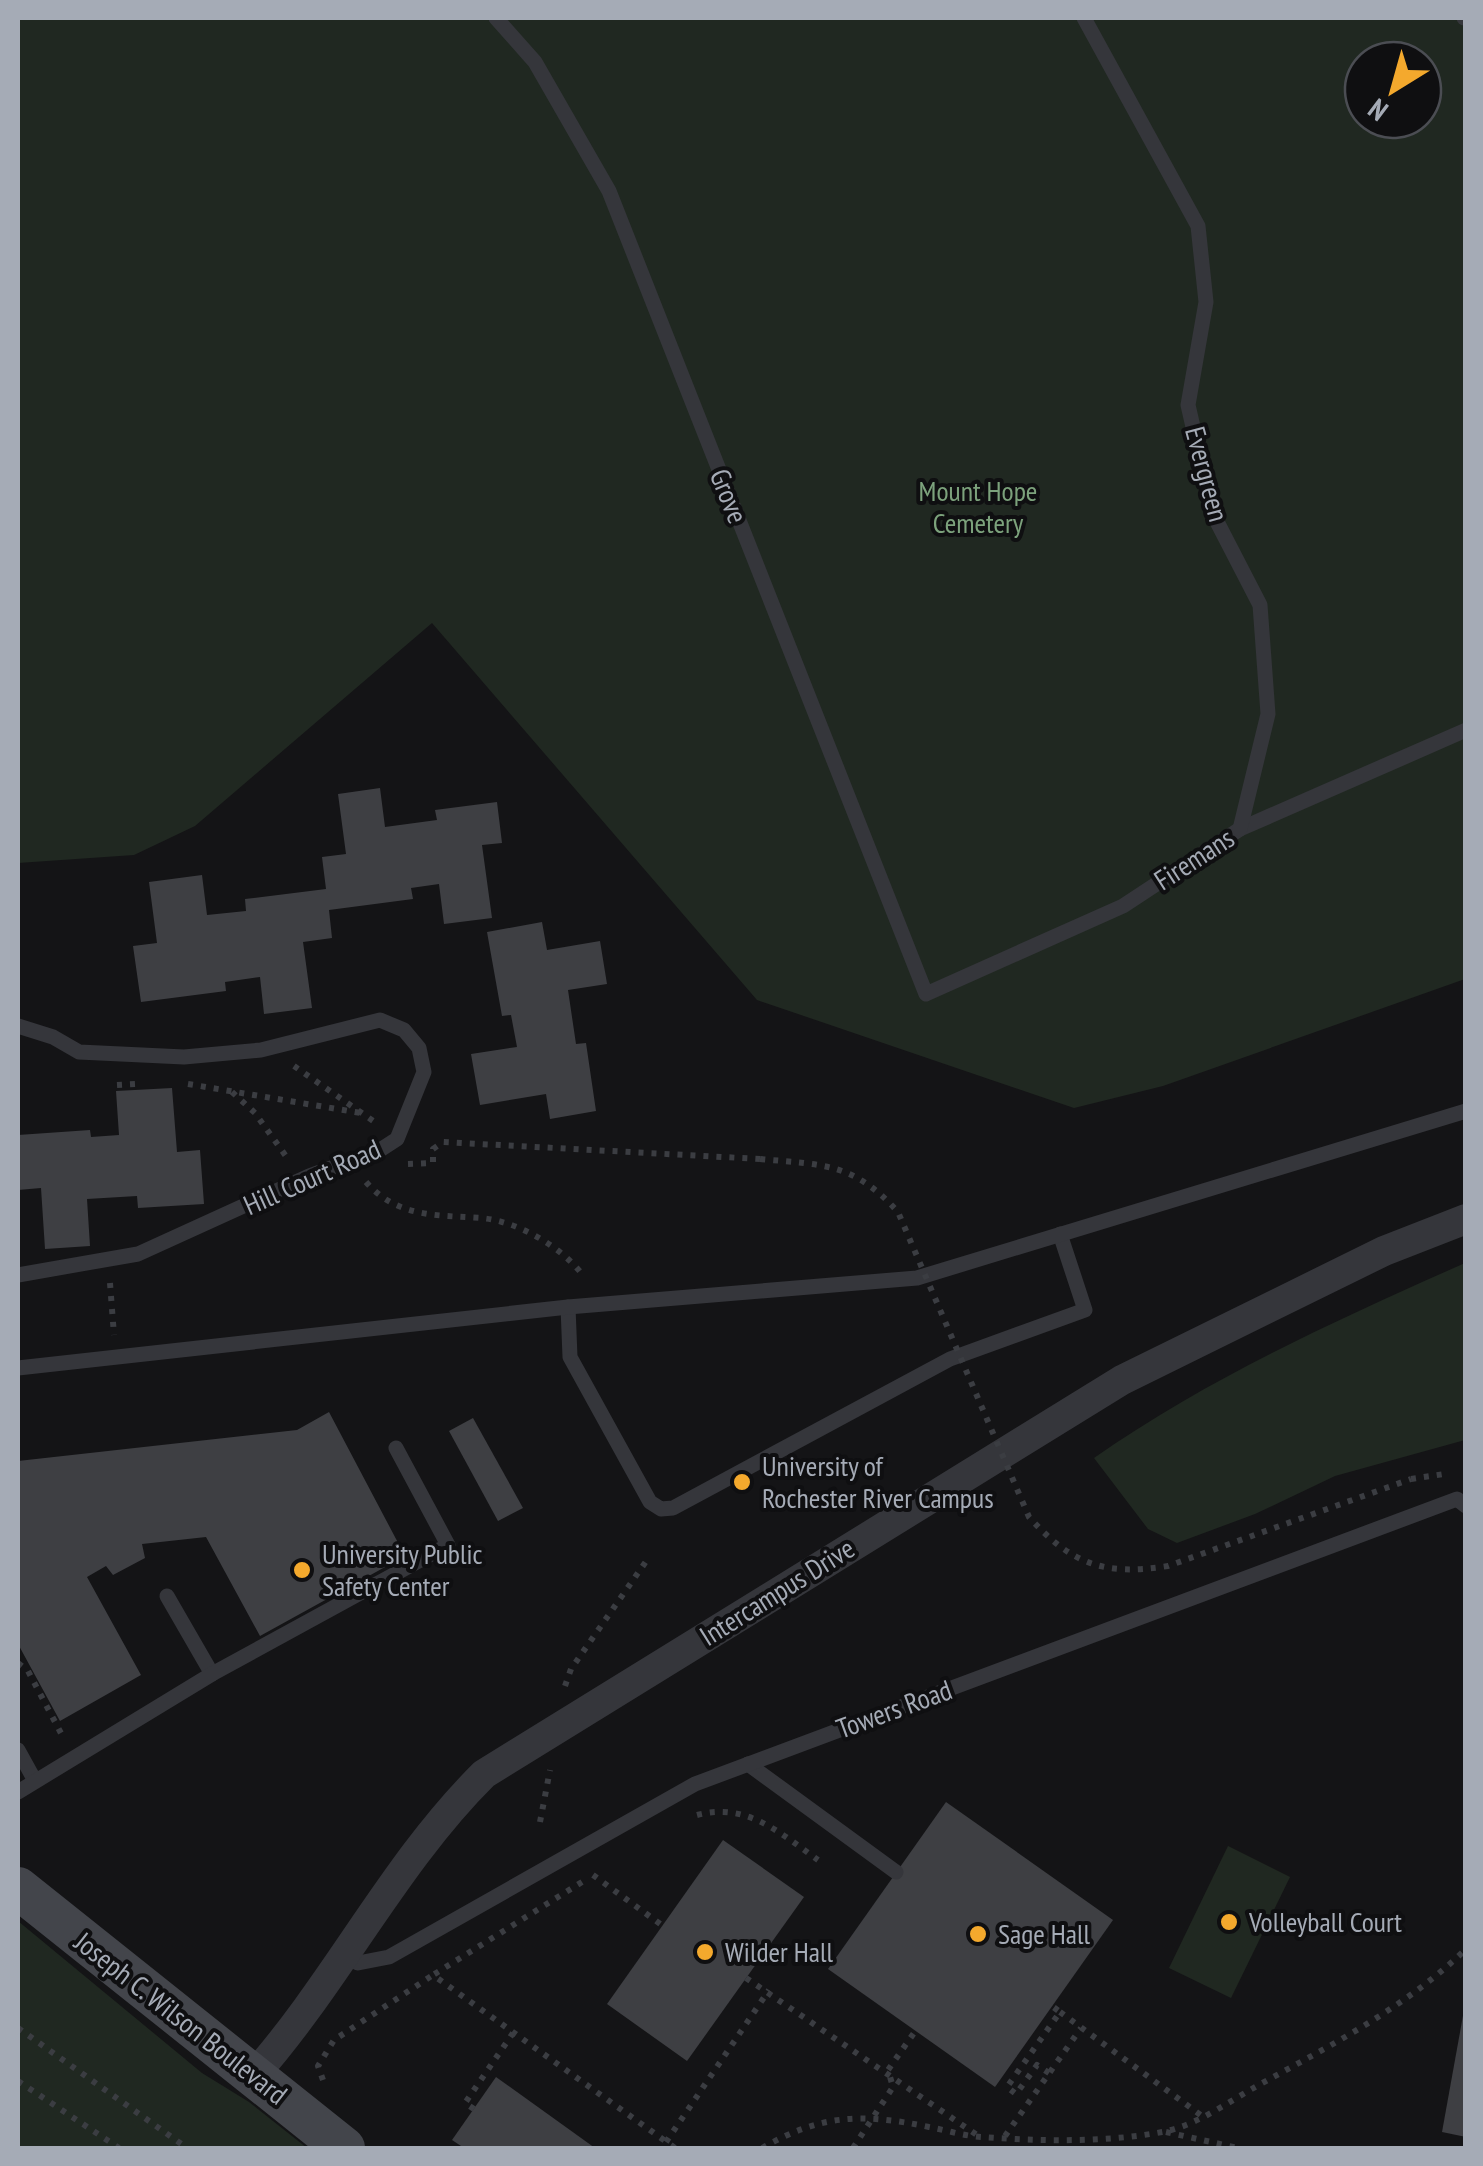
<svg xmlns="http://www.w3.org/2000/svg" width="1483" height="2166" font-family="'PT Sans Narrow',sans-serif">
<rect width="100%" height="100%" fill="#141416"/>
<g fill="#202821" fill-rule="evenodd">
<path d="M 18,18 L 1465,18 L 1465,979 L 1163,1086 L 1074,1108 L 757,1000 L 432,623 L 195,826 L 134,855 L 18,863 ZM 1363,60 L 1423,60 L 1423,120 L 1363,120 Z"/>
<path d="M 1465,1263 L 1465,1440 L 1335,1476 L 1255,1514 L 1177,1543 L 1148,1529 L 1094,1458 C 1210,1377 1337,1320 1465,1263 Z"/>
<polygon points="1228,1846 1290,1877 1231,1998 1169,1968"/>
<polygon points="18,1921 202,2073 249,2102 307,2148 18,2148"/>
</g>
<g fill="#3e3f43">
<polygon points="380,788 385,827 437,820 435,810 497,802 502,843 482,845 492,918 444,924 439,884 411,888 413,899 329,910 332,938 303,942 312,1008 264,1014 260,977 225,982 226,991 141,1002 133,946 157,943 149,882 202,875 207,915 246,911 245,899 326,889 322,857 346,854 338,794"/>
<polygon points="542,922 547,950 600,941 607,984 568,990 576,1044 586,1043 596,1111 550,1119 546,1094 480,1105 471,1054 517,1047 511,1015 502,1016 487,932"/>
<polygon points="172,1088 177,1152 200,1150 204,1204 138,1208 137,1196 87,1199 90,1246 45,1249 41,1188 18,1190 18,1135 90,1130 91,1137 119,1135 116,1091"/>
<polygon points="329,1412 405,1556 260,1636 206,1537 142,1544 145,1558 113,1575 106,1566 87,1577 141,1675 60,1721 18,1644 18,1461 297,1430"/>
<polygon points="473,1418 523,1508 498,1521 449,1431"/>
<polygon points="946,1802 1113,1920 995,2087 828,1969"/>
<polygon points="723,1840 804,1897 687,2061 607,2004"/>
<polygon points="1464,2010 1466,2010 1466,2137 1442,2132"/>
<polygon points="496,2077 595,2148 464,2148 452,2140"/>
</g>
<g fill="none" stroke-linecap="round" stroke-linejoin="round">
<g stroke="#3b3d42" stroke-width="6" stroke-dasharray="5 8" stroke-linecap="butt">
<polyline points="294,1066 379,1125"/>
<polyline points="188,1084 361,1113"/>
<polyline points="117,1085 136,1084"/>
<polyline points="232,1092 255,1113 288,1159"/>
<polyline points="408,1164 433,1163 433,1149 443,1142 760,1159"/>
<path d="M 366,1182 C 397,1218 438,1215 481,1218 C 517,1221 560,1246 582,1274"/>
<polyline points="110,1283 114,1335"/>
<polyline points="1411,1479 1444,1474"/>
<polyline points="18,1663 28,1671 63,1737"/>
<polyline points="565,1686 571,1669 647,1560"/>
<path d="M 697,1815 C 746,1802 779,1832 818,1860"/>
<polyline points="540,1822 550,1770"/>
<polyline points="593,1875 663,1926"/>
<polyline points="582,1882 433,1975 675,2148"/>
<polyline points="746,1978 977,2135"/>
<polyline points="1060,2012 1202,2116"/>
<polyline points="18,2028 187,2148"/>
<polyline points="1049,2073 1037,2065 1016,2094 1007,2087 1060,2012 1052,2006"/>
<polyline points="323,2080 318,2066 334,2040 433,1975"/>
<polyline points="18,2081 119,2148"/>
<polyline points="474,2109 465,2103 513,2033"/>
<polyline points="1166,2132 1238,2148"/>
<polyline points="1005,2136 1081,2028"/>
<polyline points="666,2142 769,1990"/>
<path d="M 762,2148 C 822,2114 862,2113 929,2127 C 946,2130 964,2136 981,2137 C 1040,2141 1103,2143 1162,2132 C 1196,2126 1228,2102 1257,2086 C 1331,2045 1405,2008 1466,1949"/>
<polyline points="853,2148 893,2087 888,2070 916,2030"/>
</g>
<g stroke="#35363b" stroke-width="15">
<polyline points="496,18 535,62 609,191 926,994 1123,906 1240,829 1466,730"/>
<polyline points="1084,18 1198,226 1206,302 1188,405 1213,514 1260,605 1268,714 1240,829"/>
<polyline points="1464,18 1466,18"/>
<polyline points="18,1026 53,1037 79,1052 184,1057 261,1050 380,1020 404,1030 419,1048 424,1072 397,1139 380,1150 309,1176 138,1254 18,1275"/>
<polyline points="568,1307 570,1357 650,1502 661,1509 673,1508 950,1359 1085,1310 1060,1234"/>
<polyline points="18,1368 568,1307 917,1278 1466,1111"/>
<polyline points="167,1596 212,1674"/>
<polyline points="18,1750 34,1779"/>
<polyline points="748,1764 896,1872"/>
<polyline points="18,1792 212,1674 448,1545 396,1448"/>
<polyline points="344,1956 358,1963 389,1957 695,1784 1457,1499 1466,1506"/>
</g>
<path stroke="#35363b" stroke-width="30" d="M 254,2075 C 338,1980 394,1863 484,1774 L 1122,1380 L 1384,1251 L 1466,1219"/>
<polyline stroke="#43454b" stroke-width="42" points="18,1888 344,2148"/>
<path stroke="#3b3d42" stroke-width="6" stroke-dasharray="5 8" stroke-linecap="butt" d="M 760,1159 C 823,1165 853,1162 898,1212 L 1029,1517 C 1072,1565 1105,1576 1168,1566 L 1411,1479"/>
</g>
<g fill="#f4a92d" stroke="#0f0f11" stroke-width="4">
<circle cx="742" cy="1482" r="10"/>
<circle cx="302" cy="1570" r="10"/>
<circle cx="1229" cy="1922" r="10"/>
<circle cx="978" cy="1934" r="10"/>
<circle cx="705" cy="1952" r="10"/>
</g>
<g text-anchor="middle" stroke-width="8" stroke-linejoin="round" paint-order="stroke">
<g font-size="28" fill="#a5abb6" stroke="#0f0f11">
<text transform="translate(1207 474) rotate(75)" y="10">Evergreen</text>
<text transform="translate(729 496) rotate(68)" y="10">Grove</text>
<text transform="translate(1194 859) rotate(-33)" y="10">Firemans</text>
<text transform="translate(312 1177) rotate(-24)" y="10">Hill Court Road</text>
<text transform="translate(777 1592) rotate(-32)" y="10">Intercampus Drive</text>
<text transform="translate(894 1709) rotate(-20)" y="10">Towers Road</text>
<text transform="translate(181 2018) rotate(38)" y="10">Joseph C. Wilson Boulevard</text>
</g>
<g font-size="28" fill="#7ca27c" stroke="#0f0f11">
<text x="978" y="501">Mount Hope<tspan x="978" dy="32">Cemetery</tspan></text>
</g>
<g font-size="28" fill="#a5abb6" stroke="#0f0f11" text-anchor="start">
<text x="762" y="1476">University of<tspan x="762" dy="32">Rochester River Campus</tspan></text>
<text x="322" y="1564">University Public<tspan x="322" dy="32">Safety Center</tspan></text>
<text x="1249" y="1932">Volleyball Court</text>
<text x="998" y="1944">Sage Hall</text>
<text x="725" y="1962">Wilder Hall</text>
</g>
</g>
<rect width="1483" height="2166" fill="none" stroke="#a5abb6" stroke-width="40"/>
<g transform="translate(1393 90) rotate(217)"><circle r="48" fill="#0f0f11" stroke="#4b4d53" stroke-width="2.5"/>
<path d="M0-8L18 38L0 25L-18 38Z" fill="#f4a92d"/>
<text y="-15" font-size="28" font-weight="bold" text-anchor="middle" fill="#a5abb6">N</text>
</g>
</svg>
